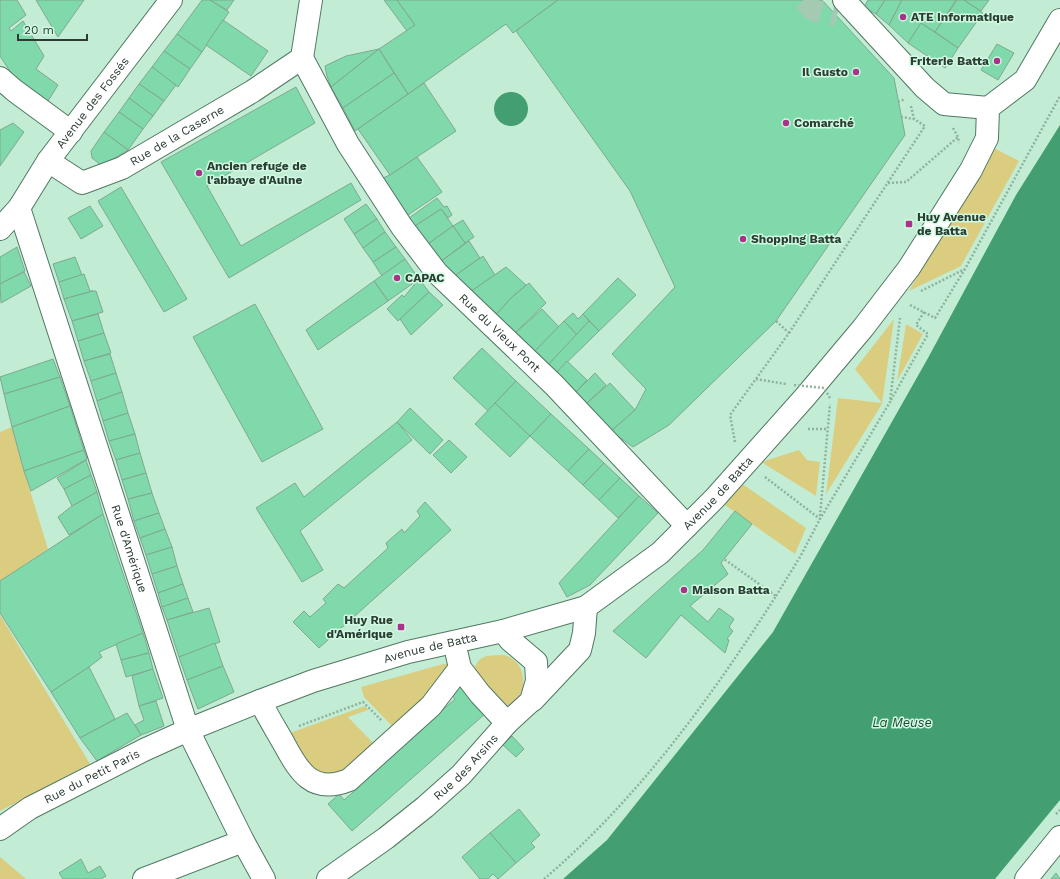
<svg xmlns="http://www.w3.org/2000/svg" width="1060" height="879" font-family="'Work Sans',sans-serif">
<rect width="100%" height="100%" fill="#c2edd4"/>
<g fill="#dbcd80">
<polygon points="992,147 1019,161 961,266 909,291"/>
<polygon points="894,319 882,404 826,494 838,398 882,403 855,369"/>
<polygon points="906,324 923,334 897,381"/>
<polygon points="12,427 24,471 48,549 0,581 0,432"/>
<polygon points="799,450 807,460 820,462 816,496 761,462"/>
<polygon points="738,481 806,528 795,554 722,503"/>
<polygon points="0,615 90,764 0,811"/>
<path d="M 499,655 C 503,655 508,655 511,658 C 529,668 527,701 507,707 L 475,673 L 474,669 C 480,655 485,656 499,655 Z"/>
<polygon points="443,664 447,664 447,667 420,701 393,727 364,697 361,687"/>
<path d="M 365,706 L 368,710 L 348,717 L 373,743 C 362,753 345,773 329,774 C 324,775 319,772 313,771 L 287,734 Z"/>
<polygon points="0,857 26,879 0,879"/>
</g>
<g fill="#439e72">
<circle cx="511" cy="109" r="17"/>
<polygon points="1060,125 1060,800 995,879 563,879 607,840 773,632 928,358 1016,195"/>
</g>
<g fill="#80d9aa" stroke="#7fa891">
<polygon points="0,0 17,0 26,15 9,28 11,31 23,21 44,56 36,69 58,85 48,101 17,82 0,56"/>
<polygon points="36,0 84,0 58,37"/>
<polygon points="202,0 210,0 229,12 202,52 177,34"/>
<polygon points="210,0 234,0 227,10"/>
<polygon points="384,0 397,0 415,25 407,31"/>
<polygon points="397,0 558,0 513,33 506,24 408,94 379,49 415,25"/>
<polygon points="558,0 822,0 894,78 905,135 776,321 669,425 633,447 611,431 635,410 646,389 612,354 675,287 630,191 516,31"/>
<polygon points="868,0 885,0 876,14 864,7"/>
<polygon points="885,0 902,0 889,25 876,14"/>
<polygon points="902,0 956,0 935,32 921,23 908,43 889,25"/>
<polygon points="957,0 964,0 983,13 958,48 935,32"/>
<polygon points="964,0 989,0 981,11"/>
<polygon points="223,20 268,51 251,76 206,45"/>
<polygon points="921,23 958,48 945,68 908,43"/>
<polygon points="177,34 202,52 190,69 164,51"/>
<polygon points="997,44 1014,53 998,80 981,70"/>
<polygon points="379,49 331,87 327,76 325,66 346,56"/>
<polygon points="379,49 394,73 343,108 331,87"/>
<polygon points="164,51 190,69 178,87 152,67"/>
<polygon points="152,67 176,85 164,101 139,84"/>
<polygon points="394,73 408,94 355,131 343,108"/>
<polygon points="424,83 456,131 390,175 358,129"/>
<polygon points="139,84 164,101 153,116 129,98"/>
<polygon points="296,87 315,123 207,186 241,246 351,183 361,200 229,278 161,162"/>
<polygon points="129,98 153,116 143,129 119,112"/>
<polygon points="119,112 143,129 128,150 104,132"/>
<polygon points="13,123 24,132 0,166 0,130"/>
<polygon points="104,132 128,150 102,166 92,158 91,151"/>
<polygon points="417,157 442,192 408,215 383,178 390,175"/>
<polygon points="121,187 187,299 164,312 98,201"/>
<polygon points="437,198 444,207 447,206 452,215 448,218 441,209 415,226 409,218"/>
<polygon points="366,204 377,219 354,234 344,219"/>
<polygon points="90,206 103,226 81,239 68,218"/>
<polygon points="441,209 453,226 428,244 415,226"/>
<polygon points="377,219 385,232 363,248 354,234"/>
<polygon points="463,220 474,237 465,243 453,226"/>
<polygon points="453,226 465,243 440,262 428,244"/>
<polygon points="385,232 396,247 373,262 363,248"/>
<polygon points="469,241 480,258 453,277 440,262"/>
<polygon points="17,247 25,271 0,284 0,257"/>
<polygon points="396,247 405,259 382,276 373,262"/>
<polygon points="483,256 495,275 470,292 453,277"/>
<polygon points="75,257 82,275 59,282 53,264"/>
<polygon points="405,259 419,279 388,301 374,281"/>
<polygon points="506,267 526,285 511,298 494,317 470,292"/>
<polygon points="24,272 31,286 1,303 0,284"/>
<polygon points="84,274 90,291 93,291 64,299 59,282"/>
<polygon points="618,278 636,295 599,331 583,314"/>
<polygon points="419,279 429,292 398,321 387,309 402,295 404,297"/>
<polygon points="374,281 388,301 318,350 306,330"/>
<polygon points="529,283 546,303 513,335 494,317 511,298"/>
<polygon points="93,291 96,291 103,312 72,321 64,299"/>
<polygon points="429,292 443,305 411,335 400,319"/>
<polygon points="255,304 323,429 262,462 193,337"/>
<polygon points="542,309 559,327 532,354 513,335"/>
<polygon points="573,313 578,319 583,314 589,321 577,335 564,321"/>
<polygon points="98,314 104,333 78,341 72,321"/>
<polygon points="564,321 577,335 546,367 532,354"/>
<polygon points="589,321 599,331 555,374 547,366"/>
<polygon points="104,333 111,353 84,361 78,341"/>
<polygon points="482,348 516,381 488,411 453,378"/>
<polygon points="110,354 116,373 91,381 84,361"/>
<polygon points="53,359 60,377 4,394 0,377"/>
<polygon points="567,361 587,380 575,393 555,374"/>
<polygon points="116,373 122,392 97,401 91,381"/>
<polygon points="595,373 606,385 586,404 575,393"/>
<polygon points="60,377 70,406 12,427 4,394"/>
<polygon points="516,381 551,414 530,436 495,403"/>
<polygon points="610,383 635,410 611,431 586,404"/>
<polygon points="122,392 128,413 103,421 97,401"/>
<polygon points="495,403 530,436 510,457 475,424"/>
<polygon points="70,406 84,450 24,471 12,427"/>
<polygon points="410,408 443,440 430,454 397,422"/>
<polygon points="128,413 135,434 109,441 103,421"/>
<polygon points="551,414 589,449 568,471 530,436"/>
<polygon points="397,422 412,440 300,531 323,570 302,582 256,508 295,483 304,497"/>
<polygon points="135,434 140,453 116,460 109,441"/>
<polygon points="449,440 467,457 451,473 433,455"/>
<polygon points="589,449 604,463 583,485 568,471"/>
<polygon points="84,450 87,459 31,491 24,471"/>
<polygon points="140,453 146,473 122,480 116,460"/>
<polygon points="86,460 91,475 64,489 57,478"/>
<polygon points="604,463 620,478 599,500 583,485"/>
<polygon points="146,473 152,493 128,499 122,480"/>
<polygon points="91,475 97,492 72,506 64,489"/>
<polygon points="620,478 639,496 618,518 599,500"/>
<polygon points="97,492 103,514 69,535 58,517 72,506"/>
<polygon points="152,493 159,513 134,521 128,499"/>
<polygon points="639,496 658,513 590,585 567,597 559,583"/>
<polygon points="425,502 451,530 319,648 293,622 304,611 310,617 326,603 323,599 338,584 344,588 388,548 386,543 402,529 404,533 420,516 417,511"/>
<polygon points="735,511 752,524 721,563 728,574 690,606 708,622 719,608 734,619 729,627 733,631 727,639 729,640 725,653 681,615 646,658 613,631 703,550"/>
<polygon points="159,513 165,529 140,538 134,521"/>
<polygon points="103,514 143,633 99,652 102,657 89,667 51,692 0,613 0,581"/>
<polygon points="165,529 172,547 146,555 140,538"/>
<polygon points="172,547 177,566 152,574 146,555"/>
<polygon points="177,566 183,584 158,593 152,574"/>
<polygon points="183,584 188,598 162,607 158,593"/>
<polygon points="188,598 193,612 167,620 162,607"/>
<polygon points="209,608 220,642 179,657 167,620"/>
<polygon points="143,633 149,653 121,660 116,644"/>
<polygon points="215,643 223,666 187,680 179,657"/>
<polygon points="149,653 153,669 126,677 121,660"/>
<polygon points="223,666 234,692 198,709 187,680"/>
<polygon points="89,667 115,719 80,738 51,692"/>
<polygon points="153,669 163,698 139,706 132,676"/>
<polygon points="461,684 486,713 352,831 328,804 339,794 344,800 360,786 356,782 377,769 423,729 420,726 438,714 455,699 450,693"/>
<polygon points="156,701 164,726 141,735 135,725 144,720 139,706"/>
<polygon points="127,713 141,735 97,761 80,738"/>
<polygon points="512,736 524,749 516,757 503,745"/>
<polygon points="519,809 540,835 531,843 535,847 516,863 490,833"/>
<polygon points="490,833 516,863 498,879 493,874 488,879 480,879 462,857"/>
<polygon points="81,859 88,873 100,866 106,876 101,879 63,879 59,873"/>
<polygon points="1056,873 1060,879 1051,879"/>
</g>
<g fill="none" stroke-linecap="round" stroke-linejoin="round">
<polyline stroke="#a4cab4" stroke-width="22" stroke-dasharray="22 11" stroke-linecap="butt" points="804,0 813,10 837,16"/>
<g stroke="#517862" stroke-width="24">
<g id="minor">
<polyline points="844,0 925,88 944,104 988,108"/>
<path id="s1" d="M 302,58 L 348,144 L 402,227 L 437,273 L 554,385 L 687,526"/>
<polyline points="302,58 311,0"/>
<polyline points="0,78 15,91 71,132"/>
<path id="s2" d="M 48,161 L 82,183 L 122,168 L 253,91 L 302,58"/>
<path id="s3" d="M 19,208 L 188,730 L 243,841 L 264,879"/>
<path id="s4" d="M 0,229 L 19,208 L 48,161 L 171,0"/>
<polyline points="457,655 460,668 480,694 507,723"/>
<polyline points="533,700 580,650 584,633 586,607"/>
<path d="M 260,701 C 267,715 275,728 283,742 C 299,771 311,795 349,780 L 431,706 L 460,668"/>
<path id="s5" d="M 0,829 L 30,808 L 144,750 L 188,730 L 260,701 L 313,681 L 408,652 L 503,631 L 586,607 L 660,553 L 715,498 L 805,397 L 863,328 L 909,268 L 971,170 L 987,138 L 988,108 L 1025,80 L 1060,20"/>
<polyline points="144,879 243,841"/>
<path id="s6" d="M 328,879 L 386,838 L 425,807 L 461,775 L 507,723 L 531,701 L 537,681 L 536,662 L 510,640 L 503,631"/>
</g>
</g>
<g stroke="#517862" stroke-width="24">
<polyline id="major" points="1026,879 1060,837"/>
</g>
<g stroke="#8fb19d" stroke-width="2.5" stroke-dasharray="2 2" stroke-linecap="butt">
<polyline points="898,102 905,99"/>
<polyline points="911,106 914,119"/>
<polyline points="953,128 958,137 959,143"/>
<polyline points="888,183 906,182 958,137"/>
<polyline points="921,291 965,269"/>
<polyline points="910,305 935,318 965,269 1060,96"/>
<polyline points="789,333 925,126 914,119 902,117"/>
<polyline points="756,379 786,384"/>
<polyline points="891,400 928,334 916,325 924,312"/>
<polyline points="808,429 828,429"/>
<polyline points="735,442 730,415 789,333 776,321"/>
<polyline points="765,477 820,519"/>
<polyline points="820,516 830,404"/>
<polyline points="776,596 800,557 820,519 890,402 900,318"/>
<polyline points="299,726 363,702 382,721"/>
<polyline points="1056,814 1060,810"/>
<path d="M 544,879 C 638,799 710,699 776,596 L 724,559"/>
</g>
<use href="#minor" stroke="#fff" stroke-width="22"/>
<use href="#major" stroke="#fff" stroke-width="22"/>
<polyline stroke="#8fb19d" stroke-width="2.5" stroke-dasharray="2 2" stroke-linecap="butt" points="794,385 824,388 830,398"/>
</g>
<g fill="#a9338b" stroke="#cffae1" stroke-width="1.5">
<circle cx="903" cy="17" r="4"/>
<circle cx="997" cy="61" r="4"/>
<circle cx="856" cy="72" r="4"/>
<circle cx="786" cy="123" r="4"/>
<circle cx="199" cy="173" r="4"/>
<rect x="905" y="220" width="8" height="8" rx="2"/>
<circle cx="743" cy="239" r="4"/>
<circle cx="397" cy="278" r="4"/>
<circle cx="684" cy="590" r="4"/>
<rect x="397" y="623" width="8" height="8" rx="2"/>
</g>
<g text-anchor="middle" stroke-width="3" stroke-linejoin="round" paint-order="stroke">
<g font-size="12" font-weight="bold" fill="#2b3c32" stroke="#cffae1" text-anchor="start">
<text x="911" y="21">ATE Informatique</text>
<text x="989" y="65" text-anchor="end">Friterie Batta</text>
<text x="848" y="76" text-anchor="end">Il Gusto</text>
<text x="794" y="127">Comarché</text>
<text x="207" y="170">Ancien refuge de<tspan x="207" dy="14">l'abbaye d'Aulne</tspan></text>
<text x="917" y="221">Huy Avenue<tspan x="917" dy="14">de Batta</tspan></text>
<text x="751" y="243">Shopping Batta</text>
<text x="405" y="282">CAPAC</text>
<text x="692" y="594">Maison Batta</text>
<text x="393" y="624" text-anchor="end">Huy Rue<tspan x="393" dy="14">d'Amérique</tspan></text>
</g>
<g font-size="12" fill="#2b3c32" stroke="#cffae1">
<text dy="4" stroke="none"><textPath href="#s4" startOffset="157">Avenue des Fossés</textPath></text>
<text dy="4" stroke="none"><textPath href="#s2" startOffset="147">Rue de la Caserne</textPath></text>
<text dy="4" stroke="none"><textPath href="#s1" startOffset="341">Rue du Vieux Pont</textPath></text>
<text dy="4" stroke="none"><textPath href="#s5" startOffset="805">Avenue de Batta</textPath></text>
<text dy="4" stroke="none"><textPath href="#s3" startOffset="358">Rue d'Amérique</textPath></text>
<text dy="4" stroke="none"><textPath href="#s5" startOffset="469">Avenue de Batta</textPath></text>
<text dy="4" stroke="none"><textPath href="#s6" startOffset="178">Rue des Arsins</textPath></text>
<text dy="4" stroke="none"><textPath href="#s5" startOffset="106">Rue du Petit Paris</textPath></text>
</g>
<g font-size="13" font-style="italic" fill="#204633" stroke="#cffae1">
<text x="902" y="727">La Meuse</text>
</g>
</g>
<path d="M18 34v6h69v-6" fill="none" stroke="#2b3c32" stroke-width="2"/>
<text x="24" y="34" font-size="12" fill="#2b3c32" stroke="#cffae1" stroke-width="3" paint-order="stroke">20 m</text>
</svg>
